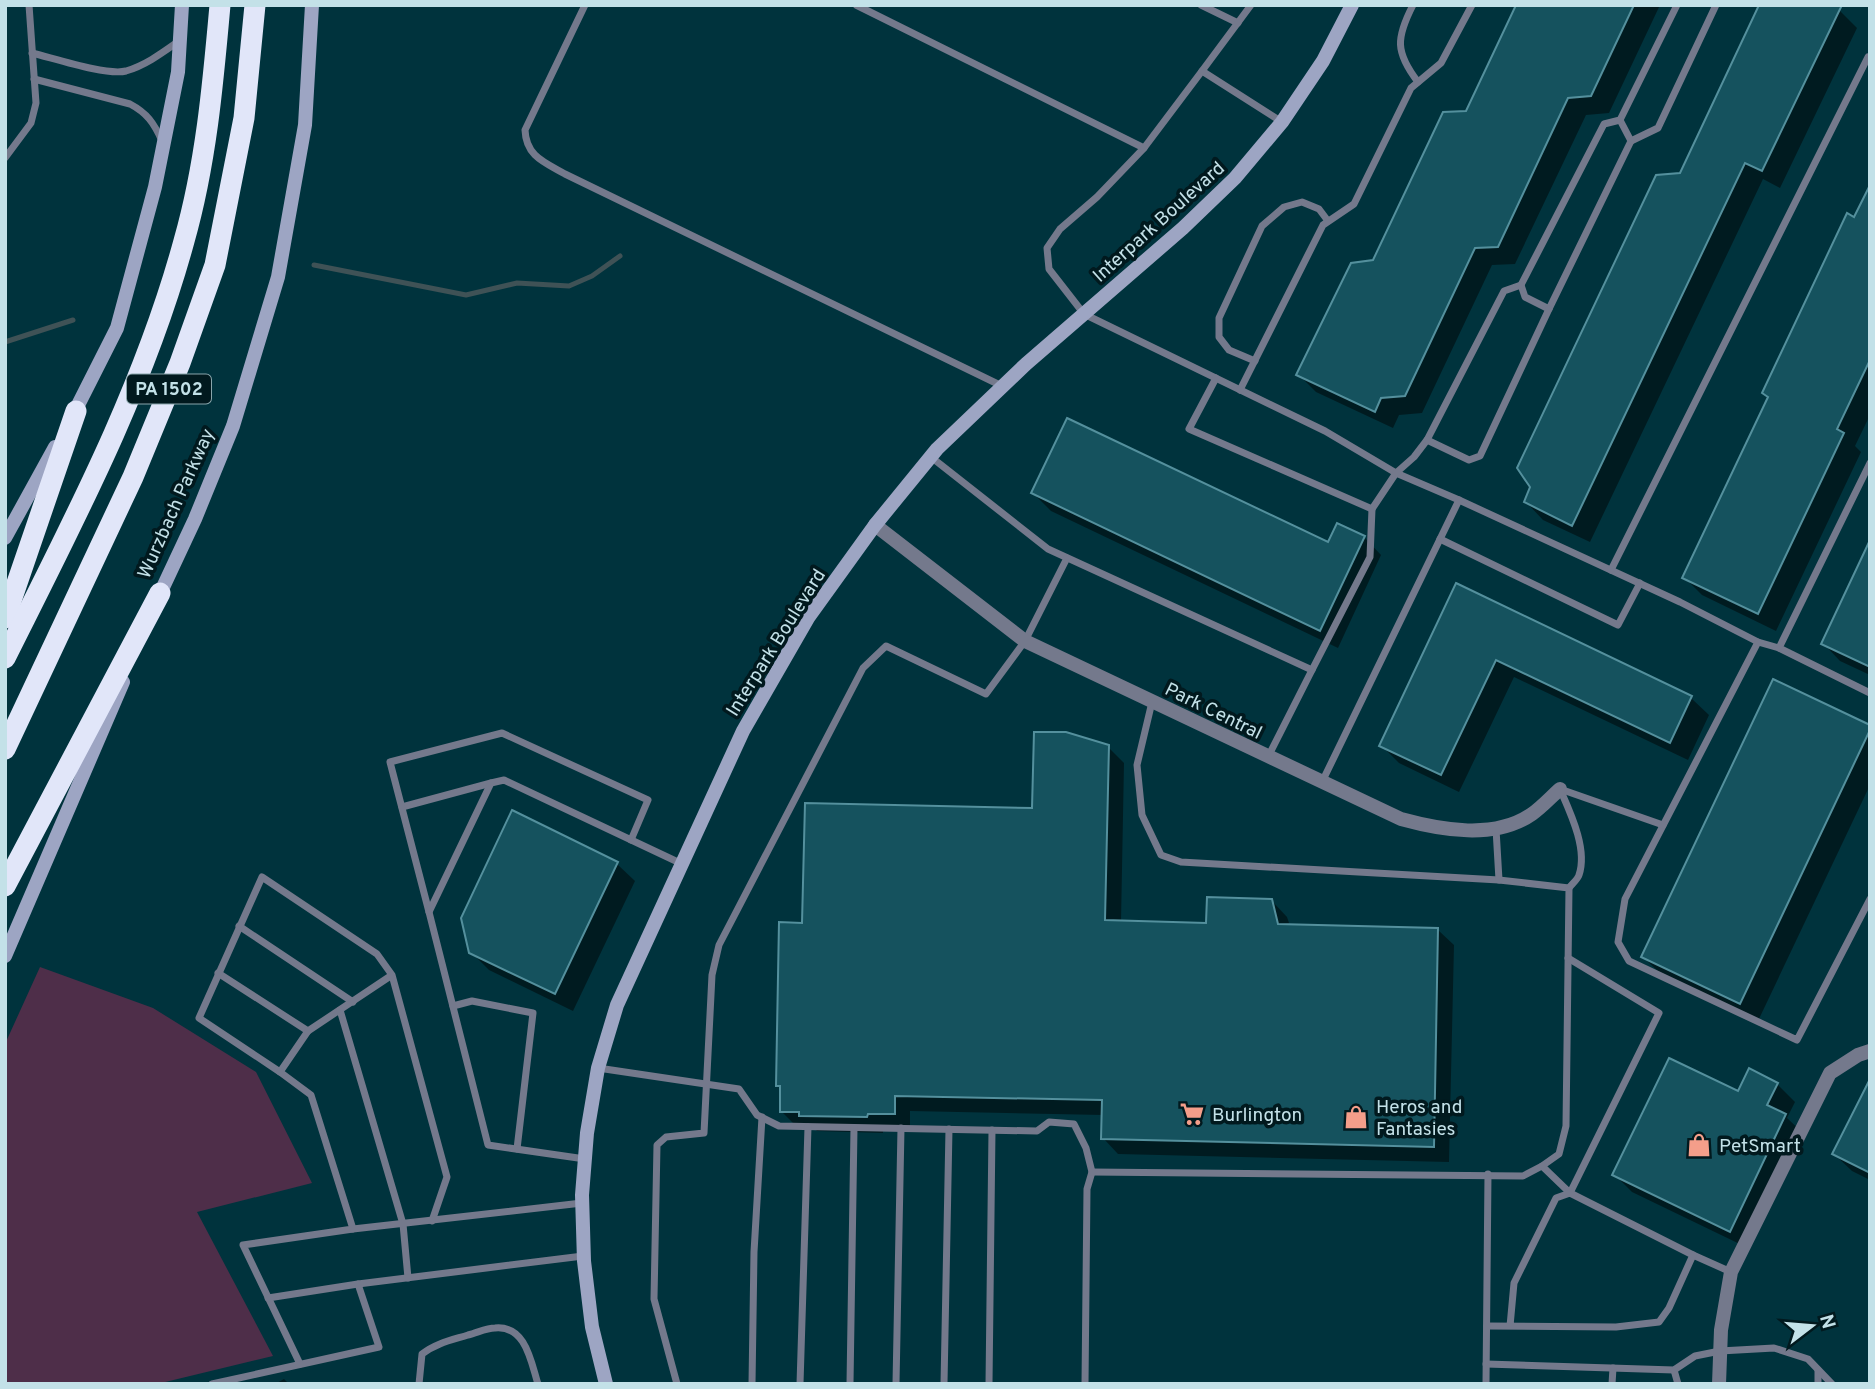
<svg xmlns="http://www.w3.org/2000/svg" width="1875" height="1389" font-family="Overpass,sans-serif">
<rect width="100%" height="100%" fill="#00333d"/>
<polygon fill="#4e2e49" points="40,967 153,1008 256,1072 312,1183 197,1212 273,1356 157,1384 5,1384 5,1044"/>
<g fill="#0007">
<polygon points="1518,5 1660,5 1609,113 1586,115 1515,264 1492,265 1422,413 1399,415 1393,428 1316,392 1298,374 1374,262 1467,112"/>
<polygon points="1839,10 1857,28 1780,188 1763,179 1590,542 1543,520 1526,502 1681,174"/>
<polygon points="1870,189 1870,415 1855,446 1861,452 1776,631 1702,595 1684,577 1769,399 1764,393"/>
<polygon points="1033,493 1328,545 1364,537 1381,555 1338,648 1051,511"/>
<polygon points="1870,545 1870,675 1840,661 1823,643"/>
<polygon points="1457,586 1691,698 1709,715 1688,760 1514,677 1459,792 1399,763 1381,745"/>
<polygon points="1870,727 1870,785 1758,1021 1661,974 1643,957"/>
<polygon points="1108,747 1124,763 1121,922 1208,924 1272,901 1287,917 1290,926 1438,930 1454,945 1449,1162 1118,1154 1103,1138 1103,1115 910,1111 910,1129 883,1129 883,1133 817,1131 813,1127 797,1127 781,1111 782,1089 778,1085 804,925 1034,810"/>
<polygon points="513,813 617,864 635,881 573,1011 489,970 471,952"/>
<polygon points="1777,1084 1795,1102 1787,1118 1803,1133 1748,1248 1632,1192 1615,1175 1739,1094"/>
<polygon points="1870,1093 1870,1180 1852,1171 1834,1154"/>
<polygon points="284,1379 289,1384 275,1384"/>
</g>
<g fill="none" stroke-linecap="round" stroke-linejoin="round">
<g stroke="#3f5256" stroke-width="5">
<polyline points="314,265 466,295 517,283 569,286 592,276 620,256"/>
<polyline points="5,342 73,320"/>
</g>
</g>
<g fill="#15525e" stroke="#54909d" stroke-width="2">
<polygon points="1516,5 1634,5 1591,96 1568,98 1498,247 1475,248 1405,396 1381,398 1375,412 1296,375 1351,263 1373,260 1443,112 1466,111"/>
<polygon points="1759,5 1842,5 1762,171 1745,163 1572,526 1524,502 1530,487 1517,468 1656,175 1680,173"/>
<polygon points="1870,185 1870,360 1837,429 1844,433 1758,614 1682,578 1768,397 1762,393 1847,213 1854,217"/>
<polygon points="1067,418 1328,542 1337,523 1365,536 1320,631 1031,493"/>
<polygon points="1870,540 1870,667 1821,644"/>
<polygon points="1456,583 1692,696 1670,743 1496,660 1441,775 1379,746"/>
<polygon points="1773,679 1870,725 1870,730 1740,1004 1641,957"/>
<polygon points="1034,732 1066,732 1109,745 1105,920 1206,923 1207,897 1272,899 1278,924 1438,928 1434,1147 1101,1139 1102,1100 895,1096 895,1114 868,1114 867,1117 799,1116 799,1112 780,1112 780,1086 776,1086 779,922 802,923 805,803 1032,808"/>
<polygon points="512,810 618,862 555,994 469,953 461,918"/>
<polygon points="1669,1058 1738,1091 1749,1068 1778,1083 1767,1105 1786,1114 1730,1232 1612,1175"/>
<polygon points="1870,1079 1870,1173 1832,1154"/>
</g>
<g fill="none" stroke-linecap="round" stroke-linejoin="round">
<g stroke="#74798c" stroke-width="7">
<path d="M 585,5 L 525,130 C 526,156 544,162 565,174 L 1002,386"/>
<polyline points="856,5 1144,148 1097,197 1060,229 1047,248 1049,269 1084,314 1325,431 1396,473 1459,500 1680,602 1758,642 1625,899 1618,942 1629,961 1797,1040 1870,899"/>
<polyline points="1201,5 1238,23"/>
<path d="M 1413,5 C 1396,38 1395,52 1418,82"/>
<path d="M 32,53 C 53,58 107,76 126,71 C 146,65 162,53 179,41"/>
<polyline points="1202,71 1251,5"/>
<path d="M 34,79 L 130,104 C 147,113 154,123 162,141"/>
<polyline points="1631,141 1658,128 1716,5"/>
<polyline points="1144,148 1202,71 1282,122"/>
<polyline points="5,158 31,123 36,103 29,5"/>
<polyline points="1521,285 1525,297 1549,309 1631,141 1620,120"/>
<polyline points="1255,361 1229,350 1219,337 1219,318 1262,226 1284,207 1302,202 1319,209 1328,221"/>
<polyline points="1216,378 1189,429 1372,509 1396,473 1414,457 1427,440 1504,291 1521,285 1604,124 1620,120 1677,5"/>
<polyline points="1240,390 1323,225 1354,204 1411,88 1441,63 1472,5"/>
<polyline points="1427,440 1469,460 1480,456 1549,309"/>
<polyline points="931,457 1048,549 1312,670 1268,757"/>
<polyline points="1870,463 1779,648 1870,693"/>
<polyline points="1440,539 1618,625 1640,583"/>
<polyline points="1611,570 1868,57"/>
<polyline points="1758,642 1779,648"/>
<polyline points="1312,670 1370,557 1372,509"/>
<polyline points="1152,702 1137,765 1142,815 1161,855 1181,862 1499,880 1569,888 1566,1126 1559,1154 1542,1166"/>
<polyline points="1322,782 1459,500"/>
<polyline points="1560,789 1663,825"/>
<path d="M 1560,789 C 1570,812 1588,849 1579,875 C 1578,879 1572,884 1569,888"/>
<polyline points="402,807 491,783"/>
<polyline points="1496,829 1499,880"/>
<polyline points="429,912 390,762 502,733 648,800 631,840"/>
<polyline points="239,926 353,1002"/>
<polyline points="218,973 308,1031"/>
<polyline points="392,975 308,1031 280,1072 199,1018 262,877 377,954 392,975 447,1177 432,1221"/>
<polyline points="453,1006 472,1001 533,1013 517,1149"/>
<polyline points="340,1010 403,1224 408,1278"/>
<polyline points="598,1068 739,1089 757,1115 779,1126 1037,1131 1049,1122 1074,1124 1086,1148 1092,1172 1087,1189 1085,1384"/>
<polyline points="280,1072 311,1095 353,1229 243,1245 300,1364"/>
<polyline points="585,1159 488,1145 429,912 491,783 504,780 680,863"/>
<polyline points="1092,1172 1523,1176 1542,1166 1570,1193 1659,1013 1568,958"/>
<polyline points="353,1229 582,1203"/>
<polyline points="1693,1255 1731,1272"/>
<polyline points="268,1298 358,1284"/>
<polyline points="1487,1326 1616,1327 1659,1322 1669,1308 1693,1255 1570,1193 1556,1198 1514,1283 1510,1326"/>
<polyline points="1486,1364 1674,1370 1695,1356 1720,1351 1774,1348 1808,1359 1832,1384"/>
<polyline points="1674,1370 1678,1384"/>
<polyline points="1818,1370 1818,1384"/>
<polyline points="212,1384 379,1347 358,1284 583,1256"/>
<path d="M 419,1384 L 422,1354 C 436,1343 452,1340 468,1335 C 477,1333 486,1328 495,1328 C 526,1325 531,1362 538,1384"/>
<polyline points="677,1384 654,1299 657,1145 666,1137 704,1133 712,975 719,945 863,668 886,646 986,694 1025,641 1067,558"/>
<polyline points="752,1384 754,1252 762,1117"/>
<polyline points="800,1384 808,1127"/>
<polyline points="850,1384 854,1128"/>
<polyline points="896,1384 901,1128"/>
<polyline points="944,1384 949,1129"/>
<polyline points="989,1384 992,1130"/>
<polyline points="1486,1384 1488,1174"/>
<polyline points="1612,1384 1613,1368"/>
</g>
<g stroke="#74798c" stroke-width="14">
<path d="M 875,525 L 1025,641 L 1401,819 C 1441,830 1495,840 1532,814 C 1542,807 1551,797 1560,789"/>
<polyline points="1719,1384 1721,1330 1731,1272 1830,1073 1858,1055 1870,1051"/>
</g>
<g stroke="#9da5c3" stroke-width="14">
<polyline points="72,417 117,328 155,187 178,72 182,5"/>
<polyline points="5,538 55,447"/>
<polyline points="158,598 195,519 233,426 278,277 305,125 312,5"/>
<polyline points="5,956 123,682"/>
<polyline points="606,1384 592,1327 584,1261 582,1195 587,1133 598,1068 617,1005 743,731 808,618 875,525 937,449 1026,364 1183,228 1235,178 1282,122 1323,61 1352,5"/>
</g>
<g stroke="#e1e6f9" stroke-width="21">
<polyline points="5,618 76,411"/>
<path d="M 5,658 C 73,522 144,388 184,241 C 206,164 213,84 220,5"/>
<polyline points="5,749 133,477 180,363 215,265 244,118 255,5"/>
<polyline points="5,886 160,593"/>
</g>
</g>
<defs>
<g id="supermarket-bare" transform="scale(1.89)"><path d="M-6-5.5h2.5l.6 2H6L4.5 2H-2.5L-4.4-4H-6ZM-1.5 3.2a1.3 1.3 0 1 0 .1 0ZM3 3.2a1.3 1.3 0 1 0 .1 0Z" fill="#f49e8a" stroke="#01191e" stroke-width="2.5" paint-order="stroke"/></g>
<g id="shop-bare" transform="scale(1.89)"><path d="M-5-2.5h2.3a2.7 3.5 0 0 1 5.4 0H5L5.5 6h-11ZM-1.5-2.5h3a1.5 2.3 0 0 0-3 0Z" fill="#f49e8a" stroke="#01191e" stroke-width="2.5" paint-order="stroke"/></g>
</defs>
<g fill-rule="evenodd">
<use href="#supermarket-bare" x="1192" y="1114"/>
<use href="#shop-bare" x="1356" y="1117"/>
<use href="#shop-bare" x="1699" y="1145"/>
</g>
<g text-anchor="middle" stroke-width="7" stroke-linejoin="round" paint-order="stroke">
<rect fill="#01191e" stroke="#89a5ab" stroke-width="2" x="127" y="374.5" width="84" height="29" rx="5"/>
<g font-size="18" font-weight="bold" fill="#c3e1e8">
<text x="169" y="395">PA 1502</text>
</g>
<g font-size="19" fill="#c3e1e8" stroke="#01191e">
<text transform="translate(1158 221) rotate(-42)" y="7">Interpark Boulevard</text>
<text transform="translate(175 503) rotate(-66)" y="7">Wurzbach Parkway</text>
<text transform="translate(775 642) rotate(-58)" y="7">Interpark Boulevard</text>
<text transform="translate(1214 710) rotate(26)" y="7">Park Central</text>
</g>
<g font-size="19" fill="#c3e1e8" stroke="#01191e" text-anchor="start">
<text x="1376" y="1113">Heros and<tspan x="1376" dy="22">Fantasies</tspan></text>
<text x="1212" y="1121">Burlington</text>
<text x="1719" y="1152">PetSmart</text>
</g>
</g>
<rect width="1875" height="1389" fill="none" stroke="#c3e1e8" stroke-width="14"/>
<g transform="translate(1812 1326) rotate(74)" stroke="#01191e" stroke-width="5" paint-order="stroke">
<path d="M0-5L12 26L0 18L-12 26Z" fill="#c3e1e8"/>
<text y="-10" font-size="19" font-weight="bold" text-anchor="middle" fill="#c3e1e8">N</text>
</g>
</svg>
